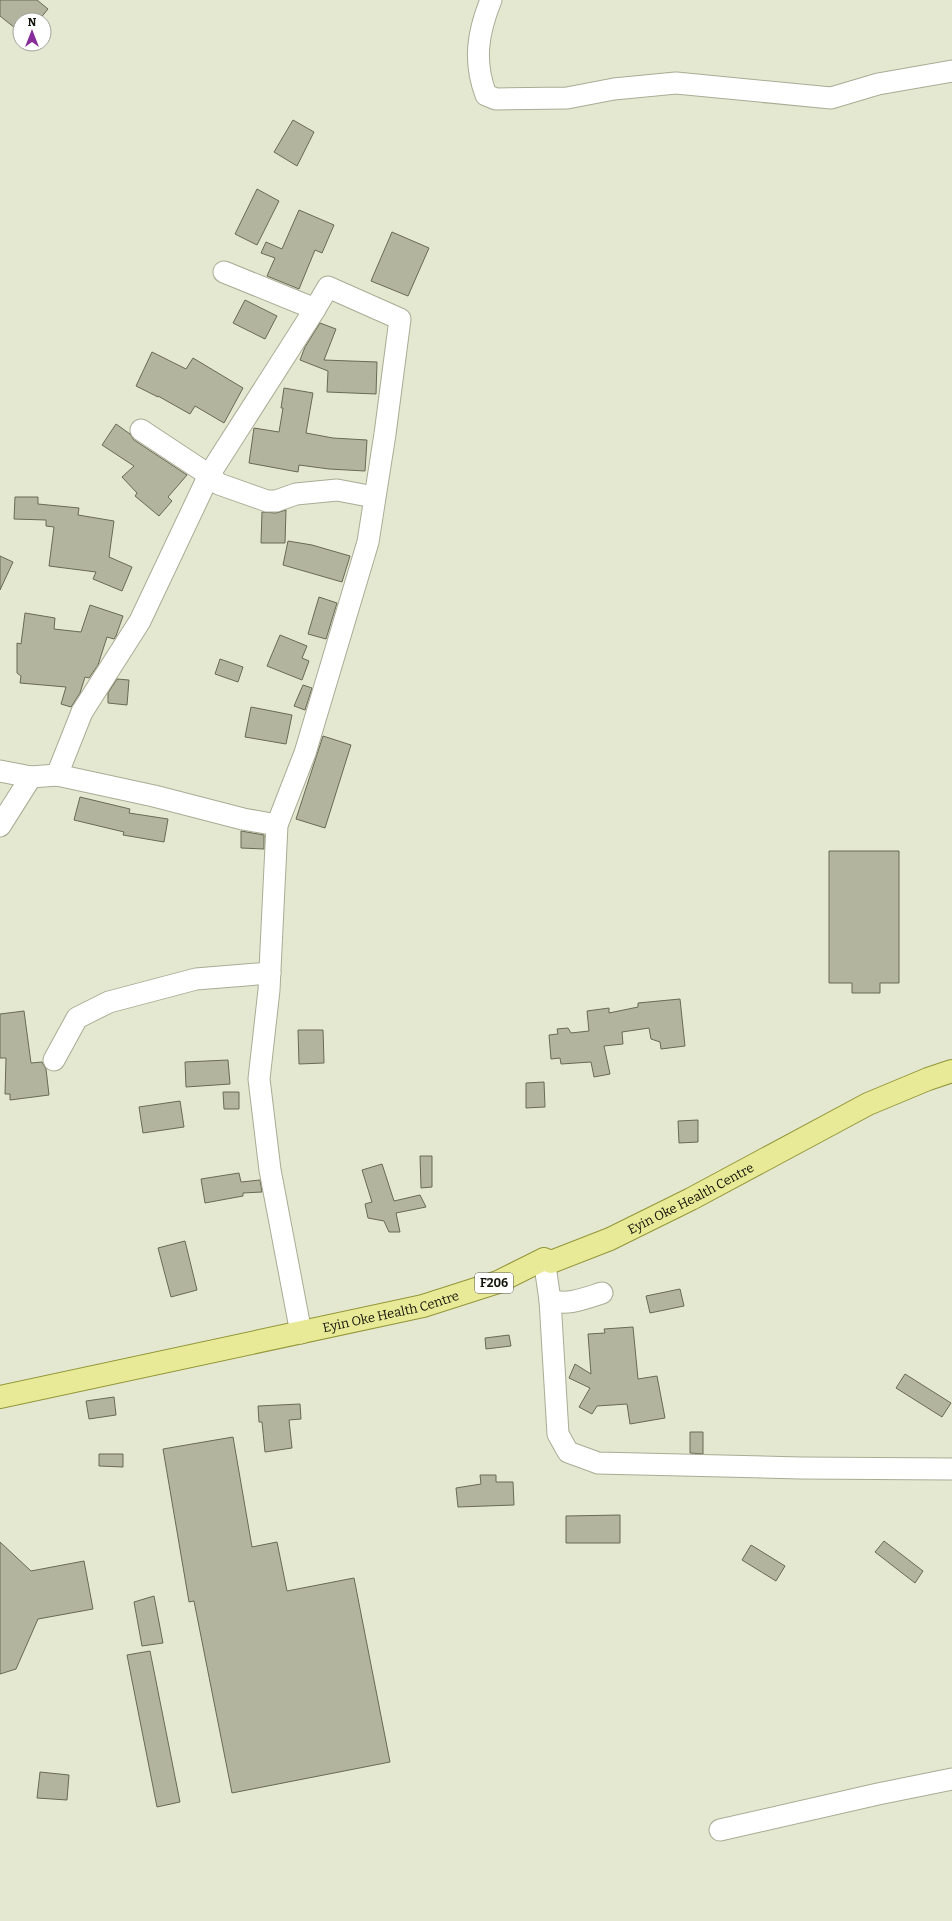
<svg xmlns="http://www.w3.org/2000/svg" width="952" height="1921" font-family="Bitter,serif">
<rect width="100%" height="100%" fill="#e5e8d0"/>
<g fill="#b2b49d" stroke="#686a55">
<polygon points="0,0 37,0 48,9 39,20 20,20 20,32 0,16"/>
<polygon points="293,120 314,132 297,166 274,152"/>
<polygon points="257,189 279,201 257,245 235,234"/>
<polygon points="299,210 334,225 322,253 315,250 299,289 267,276 275,258 261,253 266,242 282,249"/>
<polygon points="392,232 429,248 408,296 371,281"/>
<polygon points="245,300 277,316 265,339 233,323"/>
<polygon points="320,323 336,329 324,360 377,362 376,394 327,392 328,371 300,360 305,347"/>
<polygon points="152,352 186,369 193,358 243,388 224,423 195,406 190,414 158,396 158,397 136,386"/>
<polygon points="284,388 313,393 306,433 333,438 367,440 365,471 329,469 299,465 298,472 249,463 254,428 279,432 283,408 281,408"/>
<polygon points="116,424 130,434 134,440 187,475 168,497 172,501 159,516 135,496 137,493 122,477 134,466 102,445"/>
<polygon points="15,497 38,497 38,504 79,508 78,515 114,521 109,557 132,567 122,591 93,579 96,572 49,566 54,527 46,526 46,520 14,519"/>
<polygon points="286,510 285,543 261,543 262,512 276,513"/>
<polygon points="288,541 312,545 350,556 342,582 283,565"/>
<polygon points="0,556 13,562 0,590"/>
<polygon points="319,597 337,603 326,639 308,634"/>
<polygon points="90,605 123,616 116,636 114,639 107,637 98,665 89,678 85,677 80,693 71,707 61,704 66,687 20,683 21,676 17,673 17,643 21,644 25,613 55,618 54,629 81,632"/>
<polygon points="280,635 307,646 302,658 309,661 302,680 267,666"/>
<polygon points="220,659 243,667 238,682 215,674"/>
<polygon points="117,679 129,680 127,705 108,703 108,693"/>
<polygon points="303,685 312,688 305,710 294,706"/>
<polygon points="251,707 292,715 286,744 245,737"/>
<polygon points="323,736 351,745 325,828 296,819"/>
<polygon points="80,797 130,809 129,813 168,819 164,842 123,835 124,832 74,820"/>
<polygon points="241,831 264,835 264,849 241,848"/>
<polygon points="829,851 899,851 899,983 880,983 880,993 852,993 852,983 829,983"/>
<polygon points="680,999 685,1046 661,1049 660,1042 651,1039 649,1028 622,1032 623,1044 604,1046 610,1074 594,1077 591,1062 561,1064 560,1058 551,1059 549,1035 558,1034 557,1029 568,1028 571,1033 589,1031 587,1011 609,1008 609,1013 638,1007 638,1003"/>
<polygon points="24,1011 31,1063 42,1062 46,1069 49,1095 10,1100 10,1094 5,1094 6,1058 0,1058 0,1014"/>
<polygon points="298,1030 323,1030 324,1063 299,1064"/>
<polygon points="228,1060 230,1084 186,1087 185,1062"/>
<polygon points="544,1082 545,1107 526,1108 526,1083"/>
<polygon points="223,1092 239,1092 239,1109 224,1109"/>
<polygon points="180,1101 184,1127 143,1133 139,1107"/>
<polygon points="698,1120 698,1142 679,1143 678,1121"/>
<polygon points="420,1156 432,1156 432,1187 421,1188"/>
<polygon points="382,1164 394,1201 420,1195 426,1207 396,1213 400,1232 389,1232 384,1221 368,1218 365,1204 372,1202 362,1170"/>
<polygon points="239,1173 241,1182 260,1180 262,1192 243,1193 243,1196 205,1203 201,1179"/>
<polygon points="185,1241 197,1290 171,1297 158,1248"/>
<polygon points="680,1289 684,1306 650,1313 646,1296"/>
<polygon points="633,1327 638,1379 657,1376 665,1418 630,1424 627,1404 597,1406 592,1414 579,1407 590,1388 569,1378 575,1364 591,1374 588,1334 605,1333 604,1329"/>
<polygon points="509,1335 511,1346 486,1349 485,1338"/>
<polygon points="905,1374 951,1403 942,1417 896,1388"/>
<polygon points="114,1397 116,1415 89,1419 86,1401"/>
<polygon points="300,1404 301,1419 289,1420 292,1448 265,1452 262,1422 259,1422 258,1406"/>
<polygon points="690,1432 703,1432 703,1454 690,1453"/>
<polygon points="233,1437 252,1547 277,1542 287,1591 354,1578 390,1762 232,1793 194,1601 189,1602 163,1449"/>
<polygon points="99,1454 123,1454 123,1467 99,1466"/>
<polygon points="480,1475 496,1475 496,1482 513,1482 514,1505 458,1507 456,1488 481,1484"/>
<polygon points="620,1515 620,1543 566,1543 566,1516"/>
<polygon points="884,1541 923,1571 915,1583 875,1552"/>
<polygon points="0,1542 31,1571 84,1561 93,1609 38,1619 16,1669 0,1674"/>
<polygon points="751,1545 785,1566 776,1581 742,1560"/>
<polygon points="154,1596 163,1643 142,1646 134,1602"/>
<polygon points="150,1651 180,1802 157,1807 127,1655"/>
<polygon points="40,1772 69,1775 67,1800 37,1798"/>
</g>
<g fill="none" stroke-linecap="round" stroke-linejoin="round">
<g stroke="#aaab95" stroke-width="23">
<g id="minor">
<path d="M 491,0 C 478,32 473,61 486,95 L 496,99 L 567,98 L 614,89 L 676,83 L 831,98 L 878,84 L 952,71"/>
<polyline points="224,272 315,309 328,287 400,319 385,434 368,542 305,753 277,825 269,990 259,1079 270,1170 301,1333"/>
<polyline points="141,430 209,475 219,484 267,501 276,501 296,494 337,490 374,497"/>
<polyline points="0,771 31,777 57,775 154,796 243,819 277,825"/>
<polyline points="57,775 82,712 140,621 209,475 315,309"/>
<polyline points="0,826 31,777"/>
<polyline points="54,1060 77,1018 109,1002 196,979 270,973"/>
<polyline points="544,1259 550,1300 558,1434 568,1452 598,1463 801,1468 952,1469"/>
<path d="M 550,1300 C 567,1306 586,1298 602,1293"/>
<polyline points="720,1830 878,1794 952,1779"/>
</g>
</g>
<g stroke="#939639" stroke-width="24">
<g id="major">
<path id="s1" d="M 0,1397 L 423,1306 L 498,1282 L 544,1259 L 551,1262 L 610,1239 L 691,1199 L 868,1104 L 928,1079 L 952,1071"/>
</g>
</g>
<use href="#minor" stroke="#fff" stroke-width="21"/>
<use href="#major" stroke="#e8ea97" stroke-width="22"/>
</g>
<g text-anchor="middle" stroke-width="3" stroke-linejoin="round" paint-order="stroke">
<rect fill="#fff" stroke="#5a5a54" stroke-width="1" x="475" y="1273" width="38" height="20" rx="3"/>
<g font-size="12" font-weight="bold" fill="#13130b">
<text x="494" y="1287">F206</text>
</g>
<g font-size="13" fill="#13130b" stroke="#fff">
<text dy="5" stroke="none"><textPath href="#s1" startOffset="724">Eyin Oke Health Centre</textPath></text>
<text dy="5" stroke="none"><textPath href="#s1" startOffset="400">Eyin Oke Health Centre</textPath></text>
</g>
</g>
<g transform="translate(32 32)"><circle r="19" fill="#ffffff" stroke="#a1a19d"/>
<path d="M0-3L7 15L0 10L-7 15Z" fill="#872c98"/>
<text y="-6" font-size="11" font-weight="bold" text-anchor="middle" fill="#13130b">N</text>
</g>
</svg>
